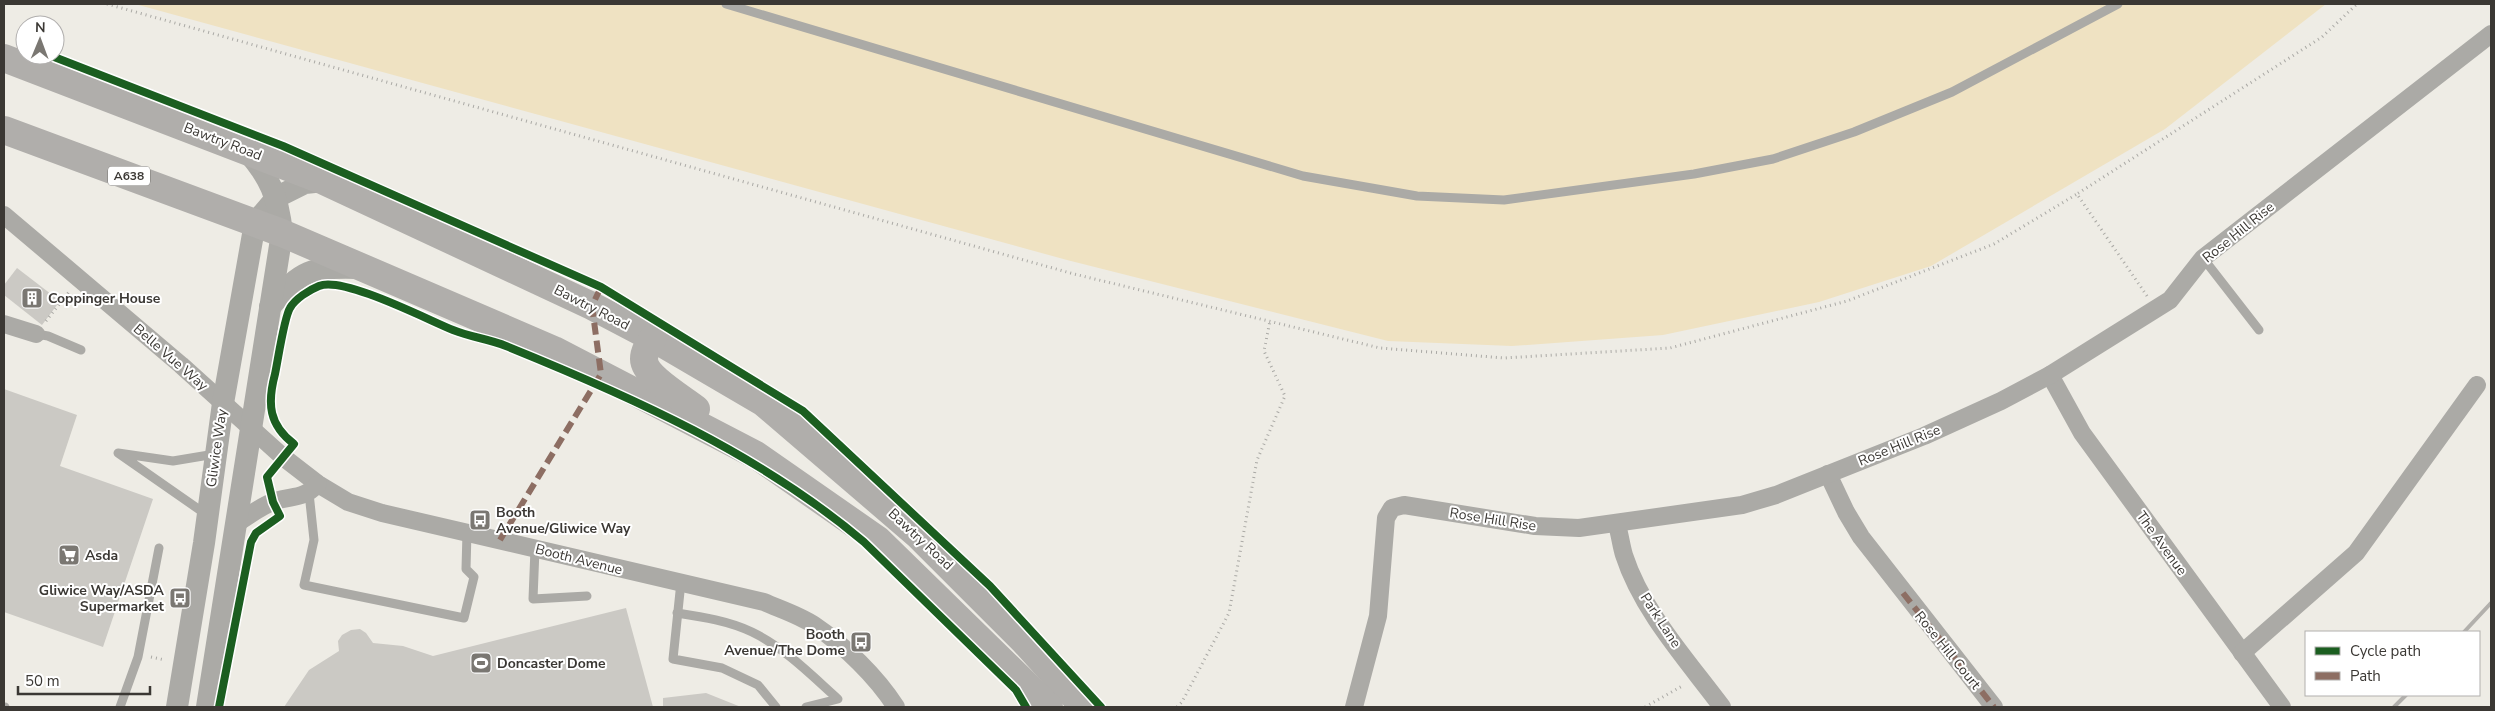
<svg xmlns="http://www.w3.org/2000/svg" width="2495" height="711" font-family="'Nunito Sans',sans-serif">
<rect width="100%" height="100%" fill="#eeece5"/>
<polygon fill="#efe2c2" points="135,4 2326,4 2165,129 1931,266 1819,302 1663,335 1512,346 1388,341 1067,260"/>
<g fill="#cbc9c4">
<polygon points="17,268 60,301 42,325 4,295 4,285"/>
<polygon points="4,389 77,415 60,466 153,499 103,647 4,612"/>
<polygon points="626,608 653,707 284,707 309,670 339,651 338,641 342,635 351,630 360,629 366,633 373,643 403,646 433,656"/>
<polygon points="706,693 741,707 663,707 663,698"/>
</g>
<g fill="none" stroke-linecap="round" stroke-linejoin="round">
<g stroke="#aaa9a5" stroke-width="3" stroke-dasharray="1 4" stroke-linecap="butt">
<polyline points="107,4 1074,274 1380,348 1504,358 1670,348 1847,301 1994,244 2077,194"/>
<polyline points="2147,296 2077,194 2322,37 2357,4"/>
<polyline points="46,321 69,292"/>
<polyline points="151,657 165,660"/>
<polyline points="1177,707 1182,702 1229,613 1257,460 1285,396 1264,351 1270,321"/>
<polyline points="1645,707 1684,685"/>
</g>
<g stroke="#abaaa6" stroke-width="9">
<polyline points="726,4 1303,176 1417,196 1504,200 1694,174 1773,159 1854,132 1952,92 2118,4"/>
<polyline points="2203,258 2259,330"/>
<polyline points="36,334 48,336 81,350"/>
<polyline points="309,493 314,540 304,585 464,618 474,577 466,569 467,532"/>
<polyline points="207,515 118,453 173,461 215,454"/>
<polyline points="535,549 533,599 587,596"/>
<polyline points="681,582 673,659 722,668 758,685 776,707"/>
<path d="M 677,613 C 703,617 729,621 752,632 C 785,648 811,675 838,699 L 806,707"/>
<polyline points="4,707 5,707"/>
<polyline points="120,707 138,657 159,548"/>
</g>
<g stroke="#abaaa6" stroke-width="18">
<path d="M 4,215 L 181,365 L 283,457 L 318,484 L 348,502 L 382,513 L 764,602 C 780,609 799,615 814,625 C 845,646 876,676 896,707"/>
<polyline points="4,324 36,334"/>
<polyline points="2050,375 2082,433 2282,707"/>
<polyline points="1828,474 1846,512 1861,537 1994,707"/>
<path d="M 236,524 C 248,516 261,506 275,501 C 294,495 302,500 318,484"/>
<path d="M 1617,525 C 1620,535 1621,545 1624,555 C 1642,611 1687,660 1722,707"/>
<polyline points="2242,653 2356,553 2477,385"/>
<polyline points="1354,707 1378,616 1386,518 1392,508 1404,505 1535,526 1579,528 1742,505 1776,495 1924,436 2001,401 2050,375 2170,300 2203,258 2491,34"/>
</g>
<g stroke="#abaaa6" stroke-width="22">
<path d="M 270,307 C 302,269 310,267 359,268"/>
<polyline points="177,707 204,543 223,403 255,223 277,197 305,183 324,181"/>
<path d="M 207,707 L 282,233 C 278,196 270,177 245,149"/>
</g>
<g stroke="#b0aeab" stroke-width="28">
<polyline points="4,58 324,181 592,306 653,338 764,403 918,535 1023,640 1084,707"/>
<polyline points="4,130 282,233 554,350 756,455 878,540 1049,707"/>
<path d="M 653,338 C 649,344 644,351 644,359 C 644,376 682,398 696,409"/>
</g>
<g stroke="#b2b0ac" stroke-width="4">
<polyline points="2464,632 2491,603"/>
<polyline points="2394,707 2406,695"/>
</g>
<g stroke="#8d6e63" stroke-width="6" stroke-dasharray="12 6" stroke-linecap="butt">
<polyline points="500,540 601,374 592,306 601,287"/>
<polyline points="1903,593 1994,707"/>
</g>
<g stroke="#fff" stroke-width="11">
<g id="cycleway">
<polyline points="49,55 283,146 601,287 803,411 990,586 1101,707"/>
<path d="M 219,707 L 251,542 L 256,533 L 280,516 L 273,502 L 267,477 L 294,444 C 269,425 267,404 275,374 C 278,360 284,318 290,308 C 295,299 309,290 319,286 C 343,276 426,319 453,330 C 470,337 489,339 506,346 C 632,397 760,454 864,542 L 1016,690 L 1026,707"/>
</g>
</g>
<use href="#cycleway" stroke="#1b5e20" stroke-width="8"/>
</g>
<defs>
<g id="building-square" transform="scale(1.125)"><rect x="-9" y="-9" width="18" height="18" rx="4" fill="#7a7772" stroke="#fff"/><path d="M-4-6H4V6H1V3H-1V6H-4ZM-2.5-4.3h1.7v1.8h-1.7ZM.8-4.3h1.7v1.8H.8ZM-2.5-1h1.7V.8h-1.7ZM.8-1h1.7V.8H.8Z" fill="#fff"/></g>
<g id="bus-square" transform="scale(1.125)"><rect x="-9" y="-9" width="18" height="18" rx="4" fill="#7a7772" stroke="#fff"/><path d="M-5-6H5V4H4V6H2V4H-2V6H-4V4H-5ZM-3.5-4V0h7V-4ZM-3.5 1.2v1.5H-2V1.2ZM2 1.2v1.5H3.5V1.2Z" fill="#fff"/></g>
<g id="supermarket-square" transform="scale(1.125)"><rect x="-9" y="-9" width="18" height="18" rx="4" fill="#7a7772" stroke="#fff"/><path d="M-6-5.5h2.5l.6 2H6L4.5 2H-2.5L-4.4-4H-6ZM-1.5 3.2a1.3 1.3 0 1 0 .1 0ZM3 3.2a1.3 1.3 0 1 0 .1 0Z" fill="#fff"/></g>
<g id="stadium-square" transform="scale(1.125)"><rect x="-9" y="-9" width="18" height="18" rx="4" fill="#7a7772" stroke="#fff"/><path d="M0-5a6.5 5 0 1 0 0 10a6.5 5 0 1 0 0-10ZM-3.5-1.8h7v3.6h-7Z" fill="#fff"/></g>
</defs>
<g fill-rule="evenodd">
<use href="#building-square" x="32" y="298"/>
<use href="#bus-square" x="480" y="520"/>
<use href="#supermarket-square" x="69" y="555"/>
<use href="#bus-square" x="180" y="598"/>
<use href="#bus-square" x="861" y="642"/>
<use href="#stadium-square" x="481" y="663"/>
</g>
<g text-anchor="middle" stroke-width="4" stroke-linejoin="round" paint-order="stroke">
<rect fill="#fff" stroke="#767471" stroke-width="1" x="108" y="166.5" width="42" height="19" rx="4"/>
<g font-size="12" font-weight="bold" fill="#3b3834">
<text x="129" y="180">A638</text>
</g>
<g font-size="14" fill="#3b3834" stroke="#fff">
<text transform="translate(223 141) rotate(21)" y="5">Bawtry Road</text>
<text transform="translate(2238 232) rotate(-39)" y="5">Rose Hill Rise</text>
<text transform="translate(592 307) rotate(27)" y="5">Bawtry Road</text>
<text transform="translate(171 357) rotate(41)" y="5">Belle Vue Way</text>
<text transform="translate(1899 445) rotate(-22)" y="5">Rose Hill Rise</text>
<text transform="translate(216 448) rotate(-82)" y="5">Gliwice Way</text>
<text transform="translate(1493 519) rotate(9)" y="5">Rose Hill Rise</text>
<text transform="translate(921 539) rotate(43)" y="5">Bawtry Road</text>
<text transform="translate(2162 543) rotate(54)" y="5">The Avenue</text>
<text transform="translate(579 559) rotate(14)" y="5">Booth Avenue</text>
<text transform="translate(1661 620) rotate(57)" y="5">Park Lane</text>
<text transform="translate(1948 650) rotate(51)" y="5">Rose Hill Court</text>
</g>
<g font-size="14" font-weight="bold" fill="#3b3834" stroke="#fff" text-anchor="start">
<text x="48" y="303">Coppinger House</text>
<text x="496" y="517">Booth<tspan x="496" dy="16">Avenue/Gliwice Way</tspan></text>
<text x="85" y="560">Asda</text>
<text x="164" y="595" text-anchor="end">Gliwice Way/ASDA<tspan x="164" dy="16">Supermarket</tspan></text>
<text x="845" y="639" text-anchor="end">Booth<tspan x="845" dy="16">Avenue/The Dome</tspan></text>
<text x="497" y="668">Doncaster Dome</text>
</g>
</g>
<rect width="2495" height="711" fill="none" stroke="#3b3834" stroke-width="10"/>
<rect x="2305" y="631" width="175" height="65" fill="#ffffff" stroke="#b1afae"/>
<rect x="2315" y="647" width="25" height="8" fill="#1b5e20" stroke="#b1afae"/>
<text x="2350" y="656" font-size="15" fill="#3b3834">Cycle path</text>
<rect x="2315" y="672" width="25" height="8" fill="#8d6e63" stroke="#b1afae"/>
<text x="2350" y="681" font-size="15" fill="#3b3834">Path</text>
<g transform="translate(40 40) rotate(1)"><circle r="24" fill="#ffffff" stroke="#b1afae"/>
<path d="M0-4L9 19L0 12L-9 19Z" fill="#7a7772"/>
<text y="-8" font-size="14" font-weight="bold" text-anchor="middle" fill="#3b3834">N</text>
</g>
<path d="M18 686v8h132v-8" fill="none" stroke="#3b3834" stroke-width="2.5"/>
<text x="25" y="686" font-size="15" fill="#3b3834" stroke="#ffffff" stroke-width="4" paint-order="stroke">50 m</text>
</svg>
